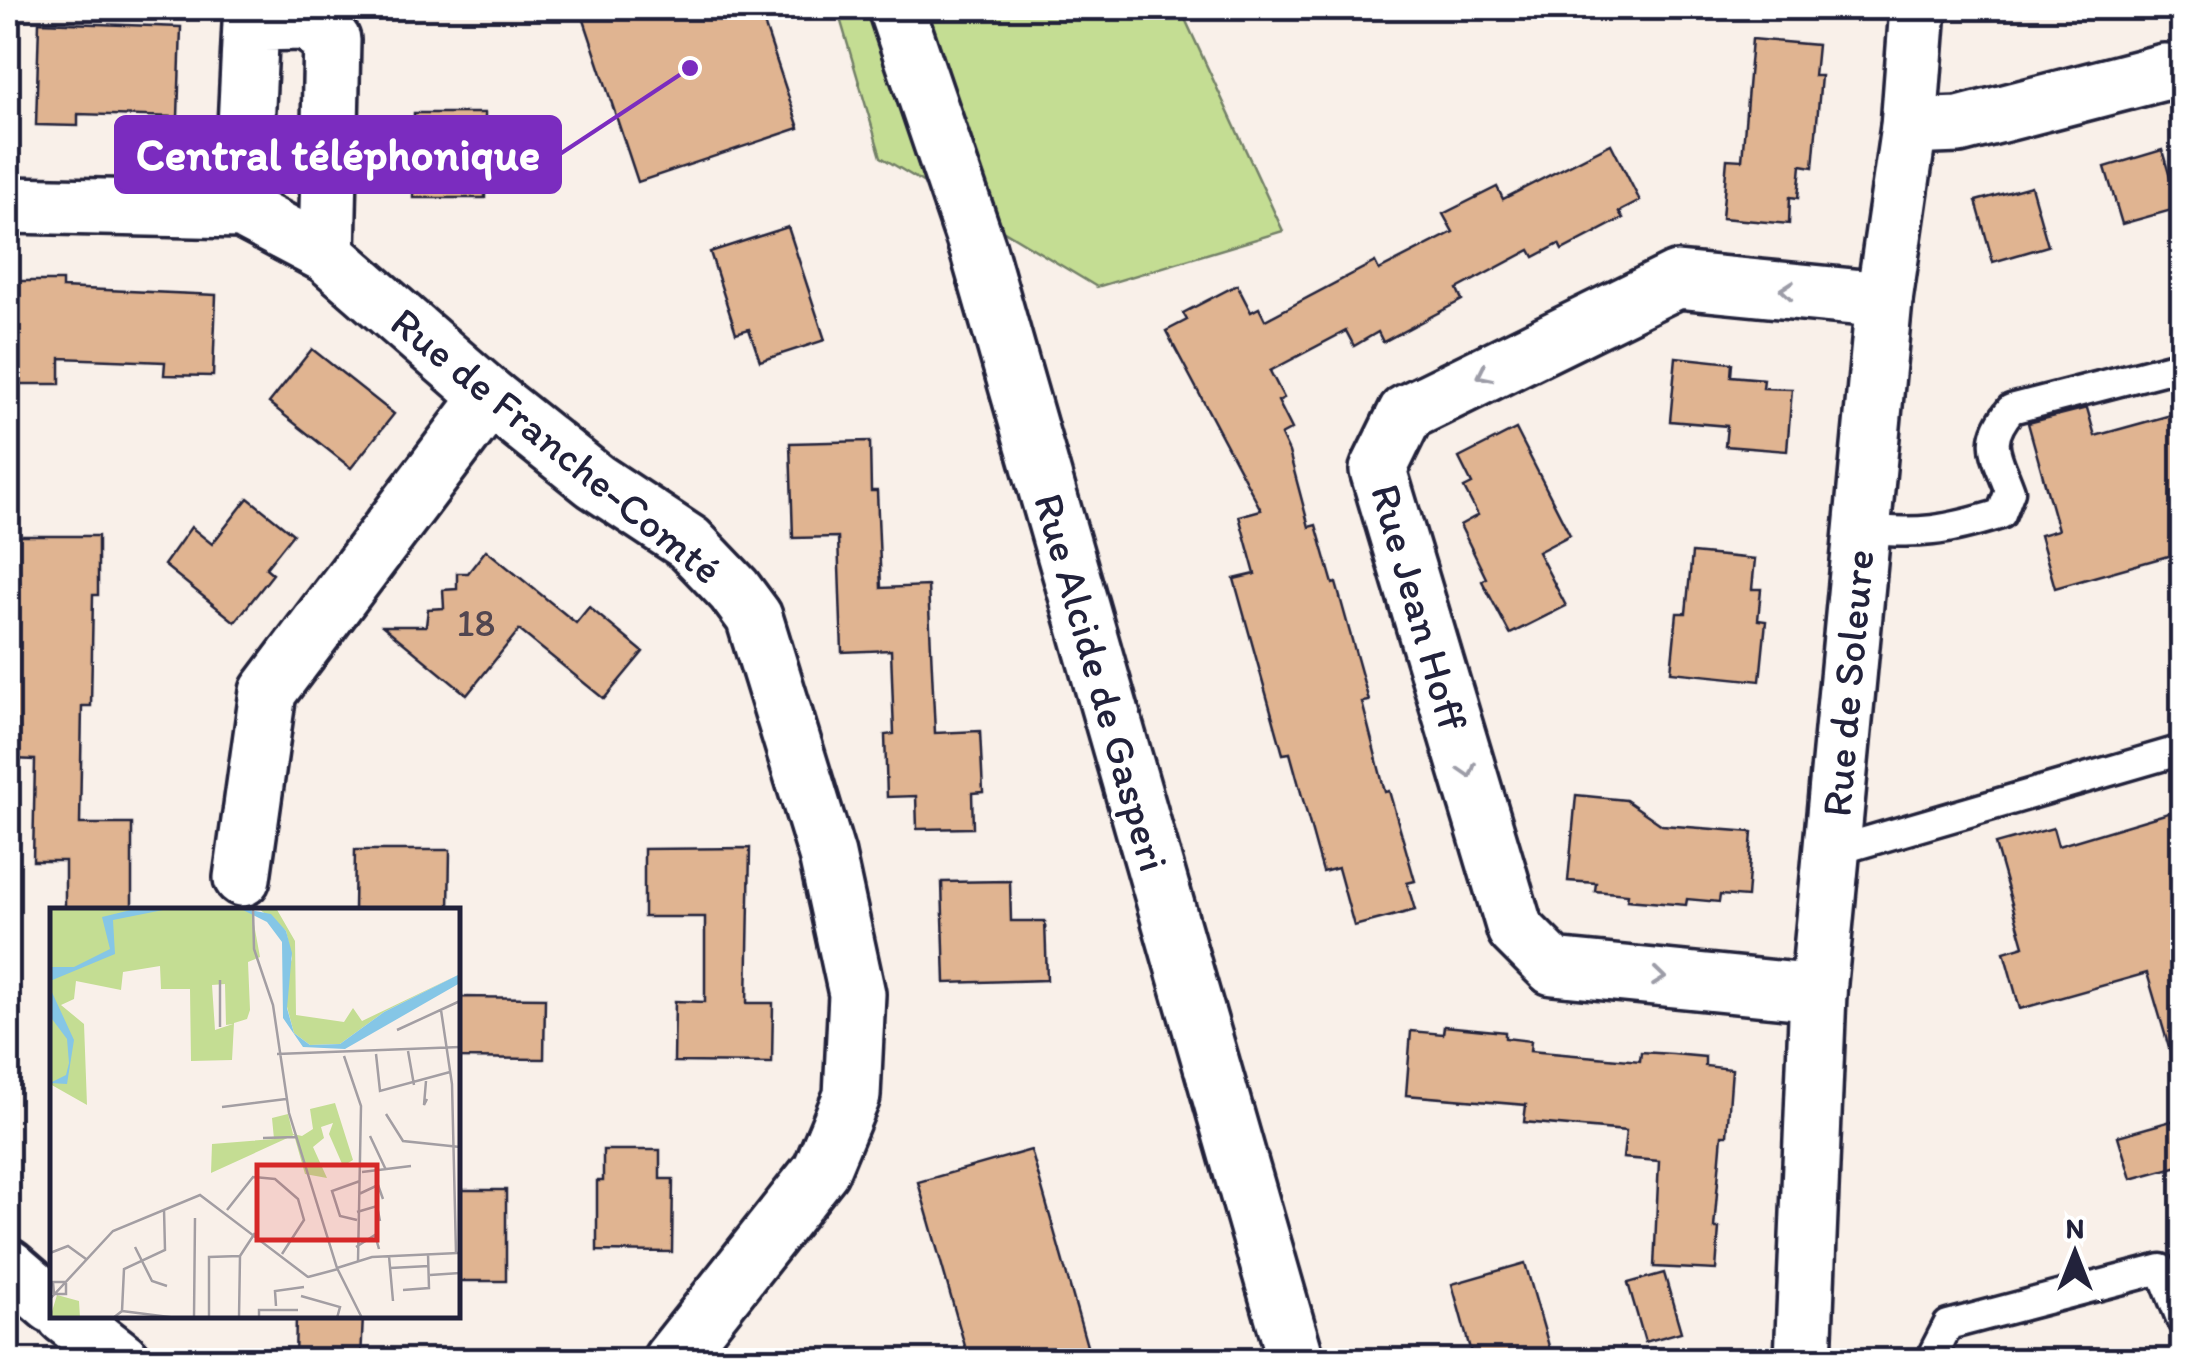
<svg xmlns="http://www.w3.org/2000/svg" width="2190" height="1368" font-family="Itim,sans-serif">
<rect width="100%" height="100%" fill="#f9f0e9"/>
<filter id="ink" filterUnits="userSpaceOnUse"><feTurbulence type="fractalNoise" baseFrequency=".01" numOctaves="2"/><feDisplacementMap in="SourceGraphic" scale="20" xChannelSelector="R" yChannelSelector="G"/><feConvolveMatrix kernelMatrix="1 2 1 2 8 2 1 2 1" color-interpolation-filters="sRGB"/></filter>
<g filter="url(#ink)">
<polygon fill="#c4dd93" stroke="#738067" stroke-width="2.5" points="837,8 1180,8 1283,231 1097,287 881,157"/>
<g fill="#e0b491" stroke="#22223b" stroke-width="2.5">
<polygon points="580,8 759,8 799,128 638,182"/>
<polygon points="39,22 181,27 178,117 78,114 78,126 36,125"/>
<polygon points="1752,39 1817,45 1814,76 1821,76 1813,167 1801,165 1798,198 1790,197 1789,224 1722,218 1727,159 1742,160"/>
<polygon points="414,113 485,113 485,198 413,198"/>
<polygon points="1611,144 1640,201 1619,212 1623,218 1562,250 1559,244 1534,257 1530,250 1457,289 1462,300 1383,342 1378,332 1354,346 1346,331 1270,371 1284,398 1278,401 1292,429 1281,435 1289,452 1309,527 1316,525 1333,584 1336,583 1369,701 1362,702 1385,792 1389,791 1415,881 1407,883 1415,910 1354,926 1338,868 1323,872 1290,753 1283,754 1234,579 1255,574 1239,516 1261,510 1166,331 1187,320 1183,313 1237,285 1251,312 1259,308 1265,320 1375,262 1379,270 1453,232 1443,214 1497,187 1503,199"/>
<polygon points="2162,150 2179,208 2122,224 2105,167"/>
<polygon points="2031,186 2048,246 1993,262 1976,201"/>
<polygon points="788,227 825,340 760,361 749,329 736,333 710,252"/>
<polygon points="8,281 62,281 62,288 216,295 213,376 164,375 165,362 60,358 60,384 8,384"/>
<polygon points="312,349 394,414 351,468 269,403"/>
<polygon points="1676,357 1732,363 1731,376 1764,379 1763,388 1792,389 1787,451 1725,446 1727,426 1670,421"/>
<polygon points="2087,408 2095,436 2182,412 2182,552 2055,588 2040,535 2058,530 2028,423"/>
<polygon points="1516,429 1570,535 1538,552 1566,606 1510,634 1482,581 1486,578 1460,525 1478,515 1464,488 1472,484 1459,458"/>
<polygon points="870,441 871,491 877,491 881,588 928,586 935,733 980,731 983,792 972,793 973,828 917,829 916,796 887,797 885,735 894,734 891,650 842,652 838,537 793,538 790,443"/>
<polygon points="248,498 293,534 266,568 273,574 235,622 164,565 191,527 212,544"/>
<polygon points="8,536 98,536 98,595 93,595 91,706 82,706 80,824 132,824 132,910 65,910 65,861 33,861 35,760 14,759 16,595 8,594"/>
<polygon points="486,550 576,623 589,607 643,652 604,699 519,630 467,695 383,626 426,626 428,609 444,608 443,590 457,589 457,573 468,573"/>
<polygon points="1692,553 1755,559 1752,589 1761,589 1758,620 1766,621 1760,681 1671,672 1677,613 1686,613"/>
<polygon points="1576,795 1626,800 1662,825 1752,832 1747,897 1720,895 1719,902 1687,899 1686,905 1627,900 1628,894 1595,891 1596,883 1568,881"/>
<polygon points="2182,809 2182,873 2170,876 2182,922 2182,1056 2172,1058 2147,973 2020,1009 2004,952 2024,946 1995,844 2053,828 2058,846"/>
<polygon points="750,848 747,1003 773,1003 772,1063 674,1062 675,1001 705,1002 705,917 644,917 644,849"/>
<polygon points="355,850 450,850 449,910 354,910"/>
<polygon points="1010,881 1011,921 1045,921 1047,980 945,983 942,882"/>
<polygon points="458,997 545,998 544,1059 458,1058"/>
<polygon points="1444,1026 1505,1032 1505,1038 1531,1041 1530,1051 1640,1061 1641,1052 1673,1054 1705,1057 1705,1066 1732,1069 1727,1135 1722,1135 1714,1228 1719,1228 1716,1270 1654,1267 1659,1161 1623,1158 1626,1131 1524,1122 1526,1105 1406,1095 1411,1031 1443,1034"/>
<polygon points="2182,1118 2182,1165 2131,1179 2118,1136"/>
<polygon points="603,1150 660,1150 660,1179 673,1179 672,1252 597,1251 597,1181 603,1181"/>
<polygon points="1031,1150 1091,1360 969,1360 918,1182"/>
<rect x="458" y="1190" width="48" height="91"/>
<polygon points="1525,1263 1553,1360 1473,1360 1452,1284"/>
<polygon points="1664,1273 1681,1332 1645,1342 1628,1283"/>
<polygon points="296,1316 363,1316 361,1360 295,1360"/>
</g>
<g fill="none" stroke-linecap="round" stroke-linejoin="round">
<g stroke="#22223b" stroke-width="35">
<g id="lane">
<path d="M 1862,529 C 1919,535 1946,531 2001,514 L 2010,491 C 1997,454 1983,443 2011,409 L 2182,365"/>
<polyline points="1831,852 2182,750"/>
<polyline points="1930,1360 1948,1325 2161,1269 2182,1321"/>
</g>
</g>
<g stroke="#22223b" stroke-width="62">
<g id="street">
<polyline points="1909,127 1959,125 2164,72 2182,73"/>
<polyline points="8,205 242,210 327,255 490,397 595,481 689,543 734,590 754,617 827,855 857,994 852,1096 821,1170 671,1360"/>
<polyline points="242,210 251,23 306,22 332,40 327,255"/>
<polyline points="242,878 268,692 490,397"/>
<polyline points="1818,993 1553,967 1515,929 1378,470 1406,413 1677,280 1884,300"/>
<polyline points="8,1267 52,1305"/>
<polyline points="65,1316 122,1360"/>
<polyline points="1803,1360 1818,993 1884,300 1909,127 1918,8"/>
</g>
</g>
<g stroke="#22223b" stroke-width="62">
<polyline id="secondary" points="896,8 978,249 1296,1360"/>
</g>
<use href="#lane" stroke="#fff" stroke-width="28"/>
<use href="#street" stroke="#fff" stroke-width="55"/>
<use href="#secondary" stroke="#fff" stroke-width="55"/>
</g>
<defs><path id="oneway-chevron" d="M-2-3.5L2.5 0L-2 3.5" fill="none" stroke-width="1.6" stroke-linecap="round" stroke-linejoin="round" transform="scale(2.5)"/></defs>
<g stroke="#9c9ca7">
<use href="#oneway-chevron" transform="translate(1787 290) rotate(-175)"/>
<use href="#oneway-chevron" transform="translate(1484 374) rotate(154)"/>
<use href="#oneway-chevron" transform="translate(1468 771) rotate(73)"/>
<use href="#oneway-chevron" transform="translate(1659 977) rotate(6)"/>
</g>
</g>
<g text-anchor="middle" stroke-width="8" stroke-linejoin="round" paint-order="stroke">
<g font-size="38" fill="#524650">
<text x="476" y="636">18</text>
</g>
<g font-size="42" fill="#22223b" stroke="#fff">
<text transform="translate(557 445) rotate(39)" y="15">Rue de Franche-Comté</text>
<text transform="translate(1420 607) rotate(74)" y="15">Rue Jean Hoff</text>
<text transform="translate(1102 682) rotate(74)" y="15">Rue Alcide de Gasperi</text>
<text transform="translate(1847 683) rotate(-85)" y="15">Rue de Soleure</text>
</g>
</g>
<g transform="translate(50 908)">
<rect width="410" height="410" fill="#f9f0e9"/>
<path d="M 0,0 L 201,0 L 210,49 L 198,54 L 200,102 L 197,111 L 184,115 L 182,152 L 141,153 L 140,81 L 111,81 L 110,58 L 73,64 L 71,82 L 26,73 L 24,91 L 11,97 L 34,116 L 37,197 L 0,176 ZM 175,76 L 176,117 L 183,116 L 165,122 L 162,77 ZM 208,0 L 226,0 L 245,33 L 246,107 L 294,114 L 303,100 L 312,113 L 410,66 L 334,104 L 290,136 L 260,137 L 244,125 L 233,84 L 242,50 L 236,23 ZM 285,195 L 303,252 L 293,258 L 279,226 L 283,215 L 271,219 L 274,230 L 263,239 L 277,270 L 255,266 L 244,227 L 161,265 L 162,236 L 224,231 L 222,210 L 238,206 L 243,226 L 252,228 L 263,221 L 260,201 ZM 7,387 L 29,393 L 30,410 L 0,410 Z" fill="#c4dd93" fill-rule="evenodd"/>
<path d="M 89,0 L 123,0 L 63,12 L 65,46 L 0,73 L 0,59 L 24,59 L 60,41 L 52,9 ZM 189,0 L 221,6 L 236,23 L 242,45 L 237,100 L 244,125 L 260,137 L 290,136 L 334,104 L 410,66 L 410,75 L 295,141 L 253,139 L 233,110 L 232,34 L 217,14 ZM 0,80 L 24,132 L 17,176 L 0,175 L 16,167 L 19,155 L 17,131 L 2,111 Z" fill="#85c6e6"/>
<path fill="none" stroke="#a39ea3" stroke-width="2.5" d="M 203,0 L 204,41 L 223,97 L 239,205 L 287,360 L 312,410M 391,102 L 402,176 L 406,345M 170,119 L 170,72M 347,122 L 410,93M 358,143 L 364,177M 227,146 L 410,139M 326,146 L 330,183 L 400,164M 294,148 L 311,198 L 308,353M 376,173 L 374,197 L 377,191M 172,199 L 236,191M 336,206 L 353,233 L 410,239M 320,228 L 336,262M 213,230 L 246,229M 312,264 L 361,258M 309,286 L 328,277 L 333,291M 177,302 L 203,269 L 225,271 L 248,291 L 254,312 L 232,346M 307,304 L 327,298 L 330,313M 307,312 L 290,308 L 282,283 L 310,273M 85,339 L 102,373 L 117,378M 306,339 L 325,327 L 329,341M 0,345 L 18,338 L 36,351M 339,348 L 343,393M 287,360 L 322,349 L 408,345M 340,360 L 379,358M 380,367 L 410,365M 258,369 L 288,361M 3,374 L 16,374 L 16,386 L 4,386 ZM 353,382 L 379,380 L 378,346M 251,388 L 290,399 L 287,410M 0,391 L 63,323 L 150,287 L 258,369M 226,398 L 225,383 L 254,379M 72,403 L 127,410M 63,410 L 72,403 L 74,361 L 115,342 L 114,301M 144,410 L 145,310M 159,410 L 159,349 L 190,348M 189,410 L 190,348 L 205,325M 209,410 L 209,402 L 248,402"/>
<path fill="#d62828" fill-opacity="0.15" stroke="#d62828" stroke-width="5" d="M 207,257 L 327,257 L 327,332 L 207,332 Z"/>
<rect width="410" height="410" fill="none" stroke="#22223b" stroke-width="5"/>
</g>
<path fill="none" stroke="#7b2cbf" stroke-width="4" d="M690 68L560 154"/>
<circle fill="#7b2cbf" stroke="#fff" stroke-width="4" cx="690" cy="68" r="10"/>
<rect fill="#7b2cbf" stroke="#7b2cbf" stroke-width="4" x="116" y="117" width="444" height="75" rx="10"/>
<g font-size="45" text-anchor="middle" font-weight="bold" fill="#fff">
<text x="338" y="170">Central téléphonique</text>
</g>
<rect width="2190" height="1368" fill="none" stroke="#fff" stroke-width="40"/>
<rect x="20" y="20" width="2150" height="1328" fill="none" stroke="#22223b" stroke-width="4" filter="url(#ink)"/>
<g transform="translate(2075 1253)" stroke="#ffffff" stroke-width="8" paint-order="stroke">
<path d="M0-8L18 38L0 25L-18 38Z" fill="#22223b"/>
<text y="-15" font-size="28" font-weight="bold" text-anchor="middle" fill="#22223b">N</text>
</g>
</svg>
